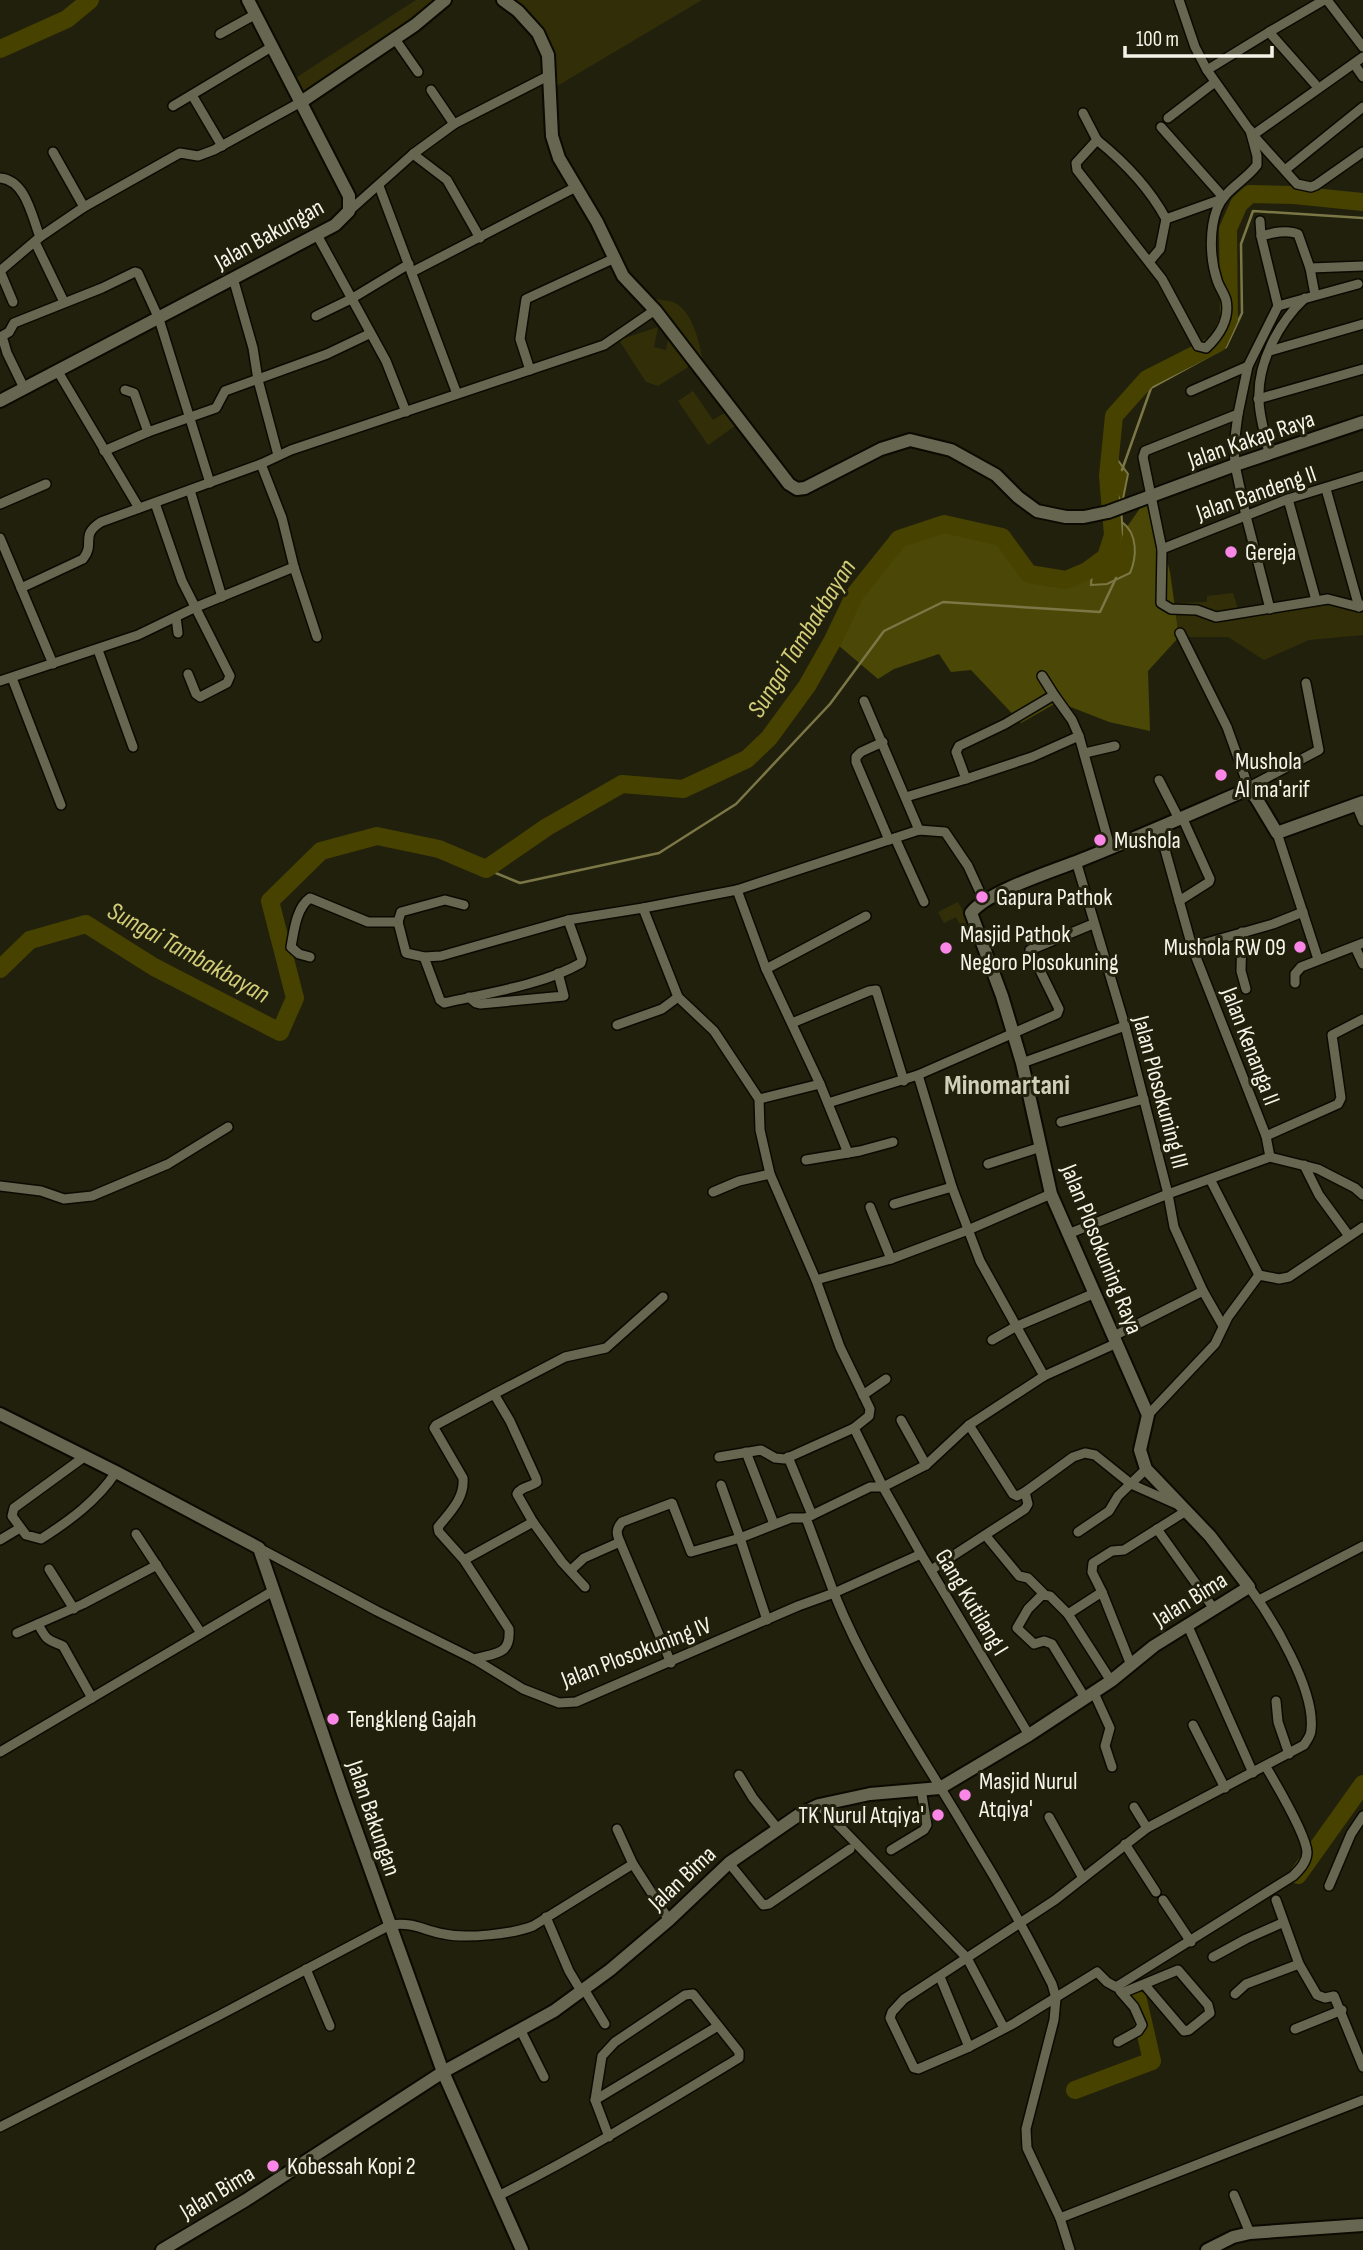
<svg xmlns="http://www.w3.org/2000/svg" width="1363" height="2250" font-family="'Sofia Sans Condensed',sans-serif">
<rect width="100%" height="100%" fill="#21200d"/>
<g fill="#322f08">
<polygon points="416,0 451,0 414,31 306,104 294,79"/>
<path d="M 502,0 L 702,0 L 557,86 C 553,38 536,29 502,0 Z"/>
<path d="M 655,299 C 661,300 672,300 677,304 C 695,316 700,347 704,366 L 664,319 Z"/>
<polygon points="658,327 654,347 666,350 670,330 693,364 658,386 646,382 619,340"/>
<polygon points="693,391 713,420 726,412 735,426 708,445 678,401"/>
<polygon points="1233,593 1238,609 1329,597 1359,607 1363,613 1363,635 1309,640 1264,660 1228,637 1179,637 1175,603 1207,602 1207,596"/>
<polygon points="958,902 974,931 965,935 956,917 944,923 938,912"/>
</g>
<polygon fill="#4b4706" points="1150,494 1170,572 1179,637 1148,671 1150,731 1109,722 1058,702 1021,723 971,670 951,672 939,654 894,669 878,679 838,645 860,598 903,544 949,527 1000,539 1027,577 1070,585 1111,562 1122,534"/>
<g fill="#474200" stroke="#7b7746" stroke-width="2">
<polygon points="1109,456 1117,459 1128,474 1122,504 1108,476"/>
<path d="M 1122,522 C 1138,534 1137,557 1130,573 L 1107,584 L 1091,585 L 1092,572 L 1111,562 L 1122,534 Z"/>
</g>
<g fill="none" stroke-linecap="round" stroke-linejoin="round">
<g stroke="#7b7746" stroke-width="2.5">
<polyline points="1122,470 1151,388 1226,347 1242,313 1241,244 1253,211 1363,218"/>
<polyline points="1121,511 1122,525"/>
<polyline points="486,869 520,883 659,853 736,804 830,704 884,631 943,602 1100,612 1116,578"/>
</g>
<g stroke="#474200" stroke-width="18">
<polyline points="0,49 67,19 90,0"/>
<polyline points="0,969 30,940 86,924 154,967 280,1032 295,998 270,901 321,851 377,836 439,849 486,869 547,827 622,784 683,789 747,759 769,738 807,686 833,640 855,594 899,539 944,524 1002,537 1029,574 1066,580 1087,571 1106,557 1113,535 1108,476 1114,416 1147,379 1218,343 1229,319 1228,229 1239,204 1250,194 1294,195 1363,202"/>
<polyline points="1298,1875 1363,1784"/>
<polyline points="1075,2090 1152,2061 1138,2000"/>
</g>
<g stroke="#0b0a00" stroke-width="12">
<g id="street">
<polyline points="1179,0 1195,47 1207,70 1253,135 1297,184 1311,187 1316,185 1363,152"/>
<polyline points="1327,0 1363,47"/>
<polyline points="220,34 256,14"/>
<polyline points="395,39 418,72"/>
<polyline points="1354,64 1363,77"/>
<polyline points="1207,70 1269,32"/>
<polyline points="1315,84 1269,32 1324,0"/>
<polyline points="431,90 454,124"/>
<polyline points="192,95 222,146"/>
<polyline points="173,106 273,46"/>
<polyline points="1083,113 1097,140"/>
<polyline points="1168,118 1215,82"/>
<polyline points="1161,127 1223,197"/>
<polyline points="1253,135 1363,57"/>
<polyline points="53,152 84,207"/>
<polyline points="413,154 447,180 480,238"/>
<polyline points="1285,170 1363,107"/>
<path d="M 0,178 C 26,180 32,217 40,237"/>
<polyline points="379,186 457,394"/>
<polyline points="349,211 413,154 454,124 550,75"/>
<polyline points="1166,219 1222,199"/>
<polyline points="1260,221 1261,236 1278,306"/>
<polyline points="317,235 386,361 406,412"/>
<path d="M 1261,236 C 1272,233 1287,229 1298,234 L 1310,268 L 1315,295"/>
<polyline points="35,242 64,302"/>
<path d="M 1149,262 L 1160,249 L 1166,219 C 1150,189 1123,161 1097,140 L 1076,163 L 1077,170 L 1162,279 L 1198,346 L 1206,348 C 1219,336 1230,319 1226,300 C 1224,293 1219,287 1217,280 C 1210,259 1209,230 1217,209 C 1225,189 1244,182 1257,165 L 1257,156 L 1250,130"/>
<polyline points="1310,268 1363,266"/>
<polyline points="0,271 40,237 84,207 180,153 198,156 214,150 301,102"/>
<polyline points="0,271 13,302"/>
<polyline points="412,272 576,187"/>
<polyline points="233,278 253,348 258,380 278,455"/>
<polyline points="1278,306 1358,284"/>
<polyline points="316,316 351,299 409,264"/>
<polyline points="1270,351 1363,324"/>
<polyline points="57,370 139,508"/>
<polyline points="530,370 520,339 526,299 615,258"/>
<polyline points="24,388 7,353 2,336 9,332 14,323 102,288 135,272 138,273 159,319 210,483"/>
<polyline points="125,390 134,393 148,432"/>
<polyline points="1191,391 1248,366"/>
<polyline points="1258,399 1363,369"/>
<polyline points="1238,414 1145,451 1143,457 1162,549 1161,603 1171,609 1197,610 1216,617 1328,599 1359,607 1363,605"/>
<polyline points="104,451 148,432 216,408 225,391 327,354 369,334"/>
<path d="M 1269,454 C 1266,436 1259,417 1259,400 C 1257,363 1279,322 1305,298"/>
<polyline points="261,464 282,518 294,567 317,637"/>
<polyline points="1326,489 1359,607"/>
<polyline points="190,490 222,597"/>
<polyline points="1288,499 1316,600"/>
<polyline points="155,503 182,581 230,676 227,683 200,697 196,694 188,674"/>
<polyline points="0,504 46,484"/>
<polyline points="0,538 53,664"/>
<polyline points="1162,549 1288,499 1363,476"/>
<path d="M 21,588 L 83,559 C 96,543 79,536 101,522 L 261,464 L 291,450 L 604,345 L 655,310"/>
<polyline points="1270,609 1246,516 1235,465 1234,445 1238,414 1248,366 1278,306"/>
<polyline points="176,617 178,633"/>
<polyline points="1180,633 1227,727 1250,791"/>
<polyline points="98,650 133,747"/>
<polyline points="1042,676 1054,695"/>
<polyline points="12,678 61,805"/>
<polyline points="0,681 138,635 194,608 294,567"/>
<polyline points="864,701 919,830"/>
<polyline points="883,742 861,752 856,757 856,762 889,840"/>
<polyline points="1085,753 1115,746"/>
<polyline points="966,779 1032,757 1079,736"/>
<polyline points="1159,780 1179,819"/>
<polyline points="1249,787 1319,750 1306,683"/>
<polyline points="906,797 966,779 956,752 959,746 1005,724 1054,695 1072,720 1079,736 1110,847"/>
<polyline points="1356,804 1363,821"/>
<polyline points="1159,828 1192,947 1266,1136 1270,1157"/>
<polyline points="1277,833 1318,959"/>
<polyline points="895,838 924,902"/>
<polyline points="1076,861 1125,1026 1168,1194 1174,1227 1203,1291 1223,1326"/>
<polyline points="737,890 766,969 820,1084 848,1153"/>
<polyline points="1179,901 1209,882 1210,879 1182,817"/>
<polyline points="643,908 678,997 714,1031 759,1099 760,1130 770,1174 816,1280 840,1347 870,1409 869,1416 854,1428 883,1487 921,1554 1029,1735"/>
<polyline points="398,922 401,912 445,900 464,905"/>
<polyline points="1242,932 1241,971 1246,989"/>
<polyline points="1192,947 1273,924 1303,912"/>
<polyline points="1355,947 1363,964"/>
<path d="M 310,957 L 299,954 L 291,947 C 294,931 296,908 310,898 L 368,922 L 398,922 L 406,953 L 424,957 L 441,956 L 568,920 L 643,908 L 737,890 L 919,830 L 945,832 L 968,866 L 984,901"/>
<path d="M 424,957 L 440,1000 L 444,1003 C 487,993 543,985 581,963 L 582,959 L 568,920"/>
<polyline points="766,969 866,916"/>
<polyline points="1295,983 1295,974 1301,967 1363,943"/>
<polyline points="469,997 476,1003 480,1004 564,996 558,973"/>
<polyline points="792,1023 869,991 876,990 904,1081"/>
<polyline points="617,1025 662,1009 678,997"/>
<polyline points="1022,1063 1125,1026"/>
<polyline points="918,1075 952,1187 980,1261 1044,1376"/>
<polyline points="759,1099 820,1084"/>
<polyline points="828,1103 918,1075 1057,1014 1059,1009 1030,950 1093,924"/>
<polyline points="1061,1122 1144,1099"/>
<polyline points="1266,1136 1338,1104 1341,1098 1332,1035 1363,1019"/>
<polyline points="806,1160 860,1151 893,1142"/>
<polyline points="988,1164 1041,1147"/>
<polyline points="1304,1165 1319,1195 1349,1236"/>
<polyline points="1210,1179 1259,1275"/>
<polyline points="0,1186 41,1191 64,1199 92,1196 168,1164 228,1127"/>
<polyline points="713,1192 739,1181 770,1174"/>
<polyline points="894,1204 952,1187"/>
<polyline points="870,1207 891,1259"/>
<polyline points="1068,1234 1168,1194 1270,1157 1318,1169 1355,1188 1363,1195"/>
<polyline points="816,1280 891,1259 968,1230 1051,1194"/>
<polyline points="1114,1336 1203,1291"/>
<polyline points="992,1340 1015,1327 1095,1293"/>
<polyline points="494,1394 565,1357 606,1348 663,1297"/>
<polyline points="863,1395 886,1379"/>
<polyline points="1148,1415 1215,1344 1228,1317 1259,1275 1279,1279 1289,1277 1363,1227"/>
<polyline points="901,1420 926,1465"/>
<polyline points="969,1425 1013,1494 1017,1496 1025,1492"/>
<polyline points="746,1452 774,1524"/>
<path d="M 84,1457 L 14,1508 L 12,1516 L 26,1535 L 41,1539 C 69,1521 97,1501 116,1472"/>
<polyline points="719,1457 761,1450 775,1458 785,1459 854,1428"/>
<polyline points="788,1457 812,1515"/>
<polyline points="533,1522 562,1562 585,1587"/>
<polyline points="1157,1529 1214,1609"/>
<polyline points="1078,1532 1109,1511 1118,1496 1146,1469"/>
<polyline points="136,1534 201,1633"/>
<polyline points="986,1536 1019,1576 1028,1578 1044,1594"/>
<polyline points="0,1540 20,1528"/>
<path d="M 259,1548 L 377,1611 L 474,1659 L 523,1689 L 559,1703 L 576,1702 L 798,1606 L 834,1593 C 868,1678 920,1752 966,1830 C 997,1880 1026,1932 1052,1984 L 1056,1998 L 1054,2020 L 1026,2129 L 1027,2148 L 1060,2218 L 1070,2250"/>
<polyline points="921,1554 834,1593 806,1518 870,1487 883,1487 926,1465 969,1425 1044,1376 1117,1343"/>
<path d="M 464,1560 L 533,1522 L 517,1494 C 520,1487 531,1487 537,1482 L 536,1478 L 510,1421 L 494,1394 L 436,1425 L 434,1428 L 463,1478 C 465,1498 450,1512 438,1527 L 439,1532 L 464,1560 L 509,1629 C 511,1655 496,1653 474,1659"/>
<polyline points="49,1569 74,1609"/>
<polyline points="571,1570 584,1558 620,1542"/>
<polyline points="931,1570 1025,1509 1028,1504 1025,1492 1073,1457 1085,1453 1095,1455 1131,1484 1176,1504"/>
<path d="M 1249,1587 C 1272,1618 1316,1690 1311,1730 C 1311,1736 1307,1740 1304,1745 L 1147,1828 L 1055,1900 L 904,1999 L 892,2012 L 890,2018 L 914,2068 L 918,2069 L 969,2047 L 1013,2024 L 1097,1972 L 1107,1982 L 1116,1987 L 1293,1876 C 1300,1869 1307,1862 1307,1852 C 1306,1834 1276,1784 1266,1767"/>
<polyline points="1102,1592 1131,1665"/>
<polyline points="1259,1600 1363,1546"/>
<polyline points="1068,1614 1102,1592 1092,1572 1093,1563 1112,1551 1124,1550 1186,1511"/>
<polyline points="767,1620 740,1538 791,1518 806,1518"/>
<path d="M 38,1624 C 47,1641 47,1639 63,1646 L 92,1698"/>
<polyline points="1187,1624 1253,1773"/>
<polyline points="17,1633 83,1604 157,1565"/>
<path d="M 671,1663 L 620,1542 C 616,1533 616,1529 622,1522 L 672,1503 L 691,1552 L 740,1538 L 721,1485"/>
<polyline points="1094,1693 1110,1728 1105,1746 1112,1767"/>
<polyline points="1085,1698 1052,1644 1044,1641 1034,1644 1017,1628 1028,1609 1042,1595 1050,1596 1068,1614 1111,1681"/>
<polyline points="1276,1701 1278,1722 1289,1754"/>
<polyline points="1193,1725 1225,1788"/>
<polyline points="0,1752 273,1591"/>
<polyline points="739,1775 753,1798 778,1829"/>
<polyline points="819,1805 967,1958 1004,2028"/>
<polyline points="1134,1807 1147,1828"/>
<polyline points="1049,1817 1083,1878"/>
<polyline points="617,1829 633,1864 669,1920"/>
<polyline points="1125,1844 1156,1892"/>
<polyline points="891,1850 924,1830 927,1825 921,1789"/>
<polyline points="729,1863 763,1905 769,1904 850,1849"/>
<polyline points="1329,1886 1351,1834 1363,1816"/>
<polyline points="1163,1900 1191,1942"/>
<polyline points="1276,1900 1299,1964 1317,1995 1325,1998 1334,1996 1363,2067"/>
<polyline points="546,1917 569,1971 581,1991"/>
<polyline points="1213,1957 1246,1939 1282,1923"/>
<polyline points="306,1969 330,2026"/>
<polyline points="940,1977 969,2047"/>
<polyline points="584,1989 605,2024"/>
<polyline points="1122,1993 1144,1984 1184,2031 1189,2030 1210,2013 1208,2005 1178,1970 1144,1984"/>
<polyline points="1235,1994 1246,1984 1299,1964"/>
<polyline points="520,2029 544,2077"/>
<polyline points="1295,2029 1342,2010"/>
<polyline points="1118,2042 1138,2031 1142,2025 1134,2007 1120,1991"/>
<polyline points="595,2100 718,2026"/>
<path d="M 0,2127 L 218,2016 L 390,1925 C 416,1922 421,1930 444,1934 C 466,1939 513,1934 533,1926 L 633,1864"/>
<path d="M 500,2195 C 582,2154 660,2106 739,2058 L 739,2052 L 693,1994 L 685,1995 L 615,2042 L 602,2056 L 595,2100 L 609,2137"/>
<polyline points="1234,2195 1250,2233"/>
<polyline points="1060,2218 1363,2100"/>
</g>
</g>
<g stroke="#0b0a00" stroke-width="16">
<g id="secondary">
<polyline points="503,0 518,11 538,33 548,55 552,136 559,158 597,222 623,276 655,310 789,484 797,489 805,488 881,449 910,440 951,450 996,475 1018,497 1037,511 1066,517 1084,517 1108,512 1235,465 1363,422"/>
<polyline points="301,102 415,25 445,0"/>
<polyline points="0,401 335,225 349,211 349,196 248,0"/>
<polyline points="0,1414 116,1472 259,1548 345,1799 443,2072 522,2250"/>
<path d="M 162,2250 L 246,2200 L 443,2072 L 554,2011 L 610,1970 L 669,1920 L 729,1863 L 800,1814 L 819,1805 L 870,1794 L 940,1788 L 1029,1735 L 1111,1681 L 1154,1646 L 1249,1587 L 1210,1536 L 1146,1469 L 1140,1450 L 1148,1415 L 1051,1194 L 1022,1063 L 1002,996 L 971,913 C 987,891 1059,869 1086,858 C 1138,837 1188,815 1239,793 L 1250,791 L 1256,798 L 1277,833 L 1363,802"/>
<polyline points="1207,2250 1233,2237 1250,2233 1363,2225"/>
</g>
</g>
<use href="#street" stroke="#676651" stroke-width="9"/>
<use href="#secondary" stroke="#676651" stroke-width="12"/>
</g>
<g fill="#fa87e7" stroke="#21200d" stroke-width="2.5">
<circle cx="1231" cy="552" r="7"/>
<circle cx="1221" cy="775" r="7"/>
<circle cx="1100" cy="840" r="7"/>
<circle cx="982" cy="897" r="7"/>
<circle cx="1300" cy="947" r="7"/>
<circle cx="946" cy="948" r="7"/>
<circle cx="333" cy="1719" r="7"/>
<circle cx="965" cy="1795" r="7"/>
<circle cx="938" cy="1815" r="7"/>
<circle cx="273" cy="2166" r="7"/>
</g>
<g text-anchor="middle" stroke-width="6" stroke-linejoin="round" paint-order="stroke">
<g font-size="24" fill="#f5f4e8" stroke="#21200d">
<text transform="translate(269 234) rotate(-29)" y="8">Jalan Bakungan</text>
<text transform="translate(1251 439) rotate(-19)" y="8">Jalan Kakap Raya</text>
<text transform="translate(1256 493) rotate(-19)" y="8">Jalan Bandeng II</text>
<text transform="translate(1251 1046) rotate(69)" y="8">Jalan Kenanga II</text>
<text transform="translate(1161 1092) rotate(75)" y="8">Jalan Plosokuning III</text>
<text transform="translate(1102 1249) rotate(68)" y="8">Jalan Plosokuning Raya</text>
<text transform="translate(1190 1599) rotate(-32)" y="8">Jalan Bima</text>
<text transform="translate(972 1602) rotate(59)" y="8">Gang Kutilang I</text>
<text transform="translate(636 1652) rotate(-21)" y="8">Jalan Plosokuning IV</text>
<text transform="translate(374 1818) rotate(71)" y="8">Jalan Bakungan</text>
<text transform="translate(682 1878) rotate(-43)" y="8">Jalan Bima</text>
<text transform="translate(217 2192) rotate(-31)" y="8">Jalan Bima</text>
</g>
<g font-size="24" fill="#f5f4e8" stroke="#21200d" text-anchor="start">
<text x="1245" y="560">Gereja</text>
<text x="1235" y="769">Mushola<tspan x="1235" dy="28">Al ma'arif</tspan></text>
<text x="1114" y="848">Mushola</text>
<text x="996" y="905">Gapura Pathok</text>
<text x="960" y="942">Masjid Pathok<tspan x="960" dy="28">Negoro Plosokuning</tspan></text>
<text x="1286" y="955" text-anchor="end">Mushola RW 09</text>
<text x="347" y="1727">Tengkleng Gajah</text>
<text x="979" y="1789">Masjid Nurul<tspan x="979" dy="28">Atqiya'</tspan></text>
<text x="924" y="1823" text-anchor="end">TK Nurul Atqiya'</text>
<text x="287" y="2174">Kobessah Kopi 2</text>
</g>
<g font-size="26" font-style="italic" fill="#d3cd77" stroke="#21200d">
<text transform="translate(801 638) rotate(-58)" y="9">Sungai Tambakbayan</text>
<text transform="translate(189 952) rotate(29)" y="9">Sungai Tambakbayan</text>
</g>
<g font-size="28" font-weight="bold" fill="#d0cfb7" stroke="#21200d">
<text x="1007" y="1094">Minomartani</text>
</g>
</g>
<path d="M1125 46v10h147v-10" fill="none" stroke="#f5f4e8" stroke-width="3.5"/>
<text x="1136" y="46" font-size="21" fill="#f5f4e8" stroke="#21200d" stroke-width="5" paint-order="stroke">100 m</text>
</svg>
